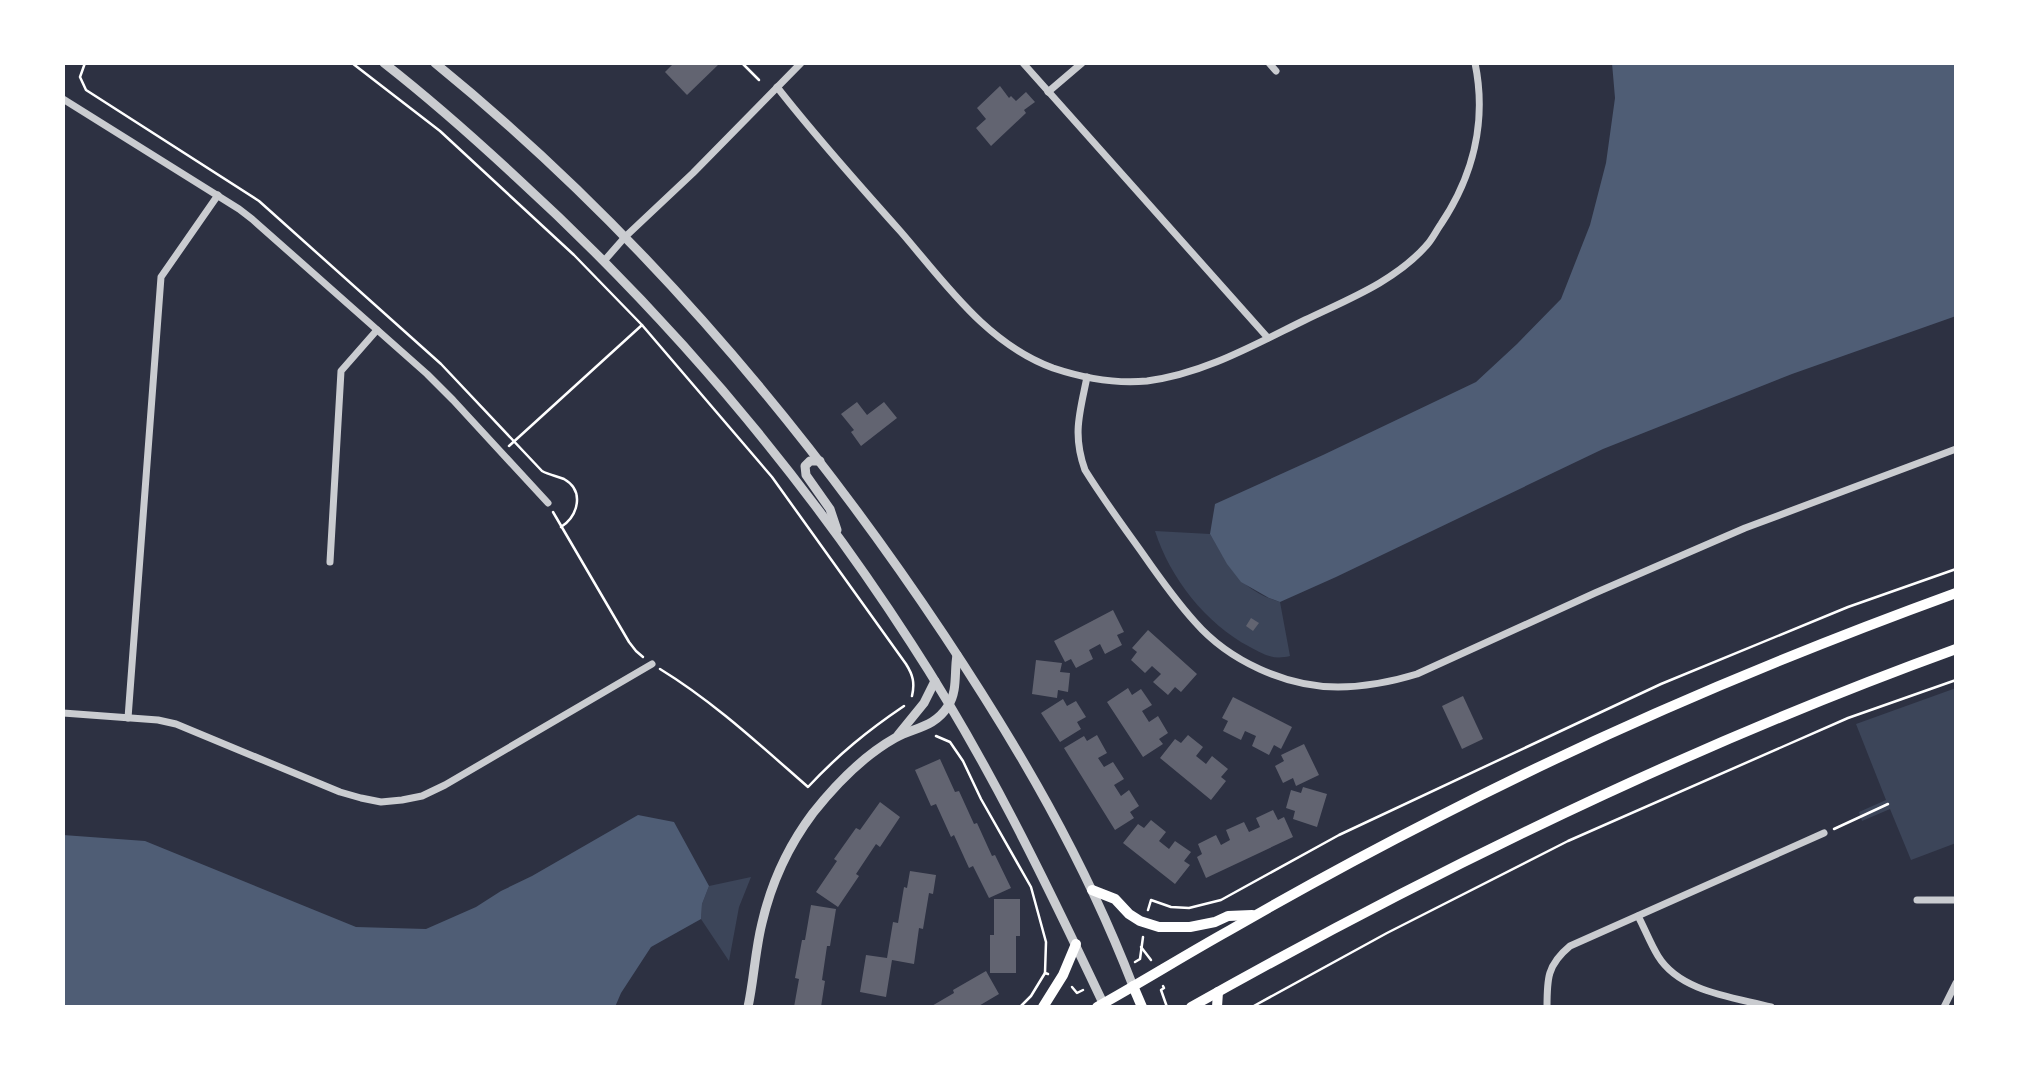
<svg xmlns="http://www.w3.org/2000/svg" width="2019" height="1070" font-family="Roboto,sans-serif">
<rect width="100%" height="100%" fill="#2d3142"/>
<g fill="#3c4559">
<path d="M 1155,531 L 1210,534 C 1230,568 1240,590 1280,602 L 1290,656 C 1273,660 1265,655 1250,647 C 1206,624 1170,578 1155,531 Z"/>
<polygon points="1956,688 1956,843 1911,860 1890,809 1862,821 1859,812 1886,800 1856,724"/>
<polygon points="751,877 739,907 729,961 701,919 702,904 709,886"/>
</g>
<g fill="#4f5d75">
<polygon points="1612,63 1956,63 1956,316 1792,374 1603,449 1336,577 1280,602 1269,598 1241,582 1227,564 1210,534 1215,504 1323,455 1476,382 1517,344 1561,299 1590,225 1606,163 1615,98"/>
<polygon points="638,815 674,822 709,886 702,904 701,919 651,947 621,993 615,1007 63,1007 63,835 145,841 356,927 426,929 476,907 501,891 532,876"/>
</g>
<g fill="#626471">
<polygon points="674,63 720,63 687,95 665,72"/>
<polygon points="1000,86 1009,98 1011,96 1016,101 1026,92 1035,102 1024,110 1026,113 991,146 976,128 986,119 977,108"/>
<polygon points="857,402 867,415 884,402 897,418 861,446 851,432 854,430 841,414"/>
<polygon points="1113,610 1124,632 1117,635 1122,645 1105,654 1100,644 1089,650 1093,659 1076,668 1071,659 1065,662 1054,641"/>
<polygon points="1251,618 1259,623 1253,631 1246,626"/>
<polygon points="1148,630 1197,674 1181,692 1175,687 1168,695 1153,682 1161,674 1152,666 1145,673 1131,660 1137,652 1132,648"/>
<polygon points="1036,660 1062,663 1060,672 1070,673 1068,692 1058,690 1057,698 1032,694"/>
<polygon points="1128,688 1132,695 1141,689 1152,705 1142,711 1149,722 1158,716 1168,733 1159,739 1163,744 1143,757 1107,702"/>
<polygon points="1463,696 1483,739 1462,749 1442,706"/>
<polygon points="1233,697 1292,727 1281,749 1274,745 1269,755 1252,746 1256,736 1245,731 1241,740 1223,731 1228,721 1222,718"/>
<polygon points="1063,699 1067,706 1076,701 1086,717 1077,722 1081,729 1060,742 1041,713"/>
<polygon points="1097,735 1107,753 1098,758 1104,767 1113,762 1124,779 1114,785 1121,796 1129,790 1139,806 1130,812 1134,818 1115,830 1064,748 1084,736 1087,741"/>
<polygon points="1188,735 1203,747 1196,756 1206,764 1212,756 1228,769 1221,777 1226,781 1211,800 1160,758 1175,739 1181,743"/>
<polygon points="1304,744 1319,775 1296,786 1293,778 1283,783 1275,766 1284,761 1281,755"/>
<polygon points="940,759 955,792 959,791 974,824 977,823 992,856 995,855 1011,888 989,898 973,866 969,868 954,835 951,837 936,804 931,806 915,770"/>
<polygon points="1303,787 1327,794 1317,827 1293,819 1295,811 1286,808 1291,790 1301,793"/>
<polygon points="880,802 900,817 880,847 876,844 856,874 859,876 838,907 816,892 837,861 834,859 856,828 860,830"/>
<polygon points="1273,810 1278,820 1284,817 1293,837 1206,878 1197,857 1202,854 1198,844 1216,835 1221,845 1230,840 1226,830 1244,822 1249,832 1260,827 1256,818"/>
<polygon points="1151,820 1166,832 1159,841 1169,849 1175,841 1191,852 1184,861 1190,865 1175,884 1123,843 1138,824 1144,828"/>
<polygon points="910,871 936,875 933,894 929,893 923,929 919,928 914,964 892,960 886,997 860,992 866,955 887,958 893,922 898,923 904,887 907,888"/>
<polygon points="994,899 1020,899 1020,936 1016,936 1016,973 990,973 990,935 994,935"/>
<polygon points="811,905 836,909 830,946 827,946 822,980 825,981 821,1007 794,1007 799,979 795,978 802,940 805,940"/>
<polygon points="986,971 999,994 977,1007 930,1007 954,993 953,990"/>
</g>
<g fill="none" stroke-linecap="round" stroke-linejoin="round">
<g stroke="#fff" stroke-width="2.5">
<path d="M 85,63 L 80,77 L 86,90 L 259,201 L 441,364 L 542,471 C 549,475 557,476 564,479 C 585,491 578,516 561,527"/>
<path d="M 352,63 L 440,131 L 574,255 L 642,325 L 772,477 L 906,664 C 913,675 915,683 912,696"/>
<polyline points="742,63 759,80"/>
<polyline points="509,446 642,325"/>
<polyline points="553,512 629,642 636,651 643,657"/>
<path d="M 660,669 C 714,702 761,746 808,787 C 839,754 867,731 904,706"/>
<polyline points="936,736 950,742 963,761 981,799 1031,887 1046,942 1045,973"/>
<polyline points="1834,829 1888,804"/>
<polyline points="1148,910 1151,900 1171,907 1189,908 1221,900 1339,835 1661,684 1848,607 1956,569"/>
<polyline points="1141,947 1151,960"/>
<polyline points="1135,962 1140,959 1143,937"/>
<polyline points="1163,986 1164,988 1161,990 1167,1007"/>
<polyline points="1072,987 1077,993 1083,990"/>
<polyline points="1020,1007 1031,996 1045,973 1048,974"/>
<polyline points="1252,1007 1387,933 1568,841 1848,718 1956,680"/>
</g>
<g stroke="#caccd0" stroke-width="7">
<polyline points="1023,63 1268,338"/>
<polyline points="1269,63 1276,71"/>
<path d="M 777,87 C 816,137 858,184 901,232 C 945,283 987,344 1053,368 C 1083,378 1116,384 1147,381 C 1203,374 1254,345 1305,320 C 1346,300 1394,282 1426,246 C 1432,240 1436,231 1441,224 C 1473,176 1487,121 1475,63"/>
<polyline points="1048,92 1082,63"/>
<polyline points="63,99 239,209 252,219 427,374 453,400 548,503"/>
<polyline points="604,261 625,237 693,173 801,63"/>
<path d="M 1087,377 C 1080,412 1072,434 1085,470 C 1103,499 1123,526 1143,554 C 1159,577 1176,601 1195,622 C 1229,661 1286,687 1338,687 C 1365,687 1391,682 1417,674 L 1595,593 L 1745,528 L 1956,449"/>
<polyline points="330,562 341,371 377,330"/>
<polyline points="63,713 158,720 176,724 340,792 361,798 381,802 402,800 422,796 445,785 652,664"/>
<polyline points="128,718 161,277 218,195"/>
<polyline points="1917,900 1956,900"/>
<path d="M 1638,916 C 1645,929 1650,943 1658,956 C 1680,992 1733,997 1771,1007"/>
<path d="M 1547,1007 C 1547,979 1547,965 1570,946 L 1824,833"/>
<polyline points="1944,1007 1956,983"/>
</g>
<g stroke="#caccd0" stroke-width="9">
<path d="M 384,63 C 430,99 473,137 516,177 C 667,315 800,471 911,643 C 986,758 1045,880 1103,1003"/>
<path d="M 435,63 C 634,225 802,422 944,635 C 1019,748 1084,859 1133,986"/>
<polyline points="820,461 810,461 805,466 806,475 830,509 837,530"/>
<polyline points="898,735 924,703 935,681"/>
<path d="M 748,1007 C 754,979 755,951 762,923 C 771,884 789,845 813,813 C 836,784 863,756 895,738 C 915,727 934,728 948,706 C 958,691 954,671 957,655"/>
</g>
<polyline stroke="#fff" stroke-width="10" points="1133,986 1142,1007"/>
<g stroke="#fff" stroke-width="10">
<polyline points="1092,890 1115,899 1129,914 1140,921 1159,927 1190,927 1215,922 1228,916 1252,915"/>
<polyline points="1043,1007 1063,975 1076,944"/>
<path d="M 1097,1007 C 1142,982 1185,955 1230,930 C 1299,890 1369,852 1440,816 C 1607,730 1780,657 1956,593"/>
<path d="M 1191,1007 C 1436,869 1691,745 1956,649"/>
<polyline points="1217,1007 1218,992"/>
</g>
</g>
<rect width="2019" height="1070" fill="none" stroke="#ffffff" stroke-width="130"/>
</svg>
